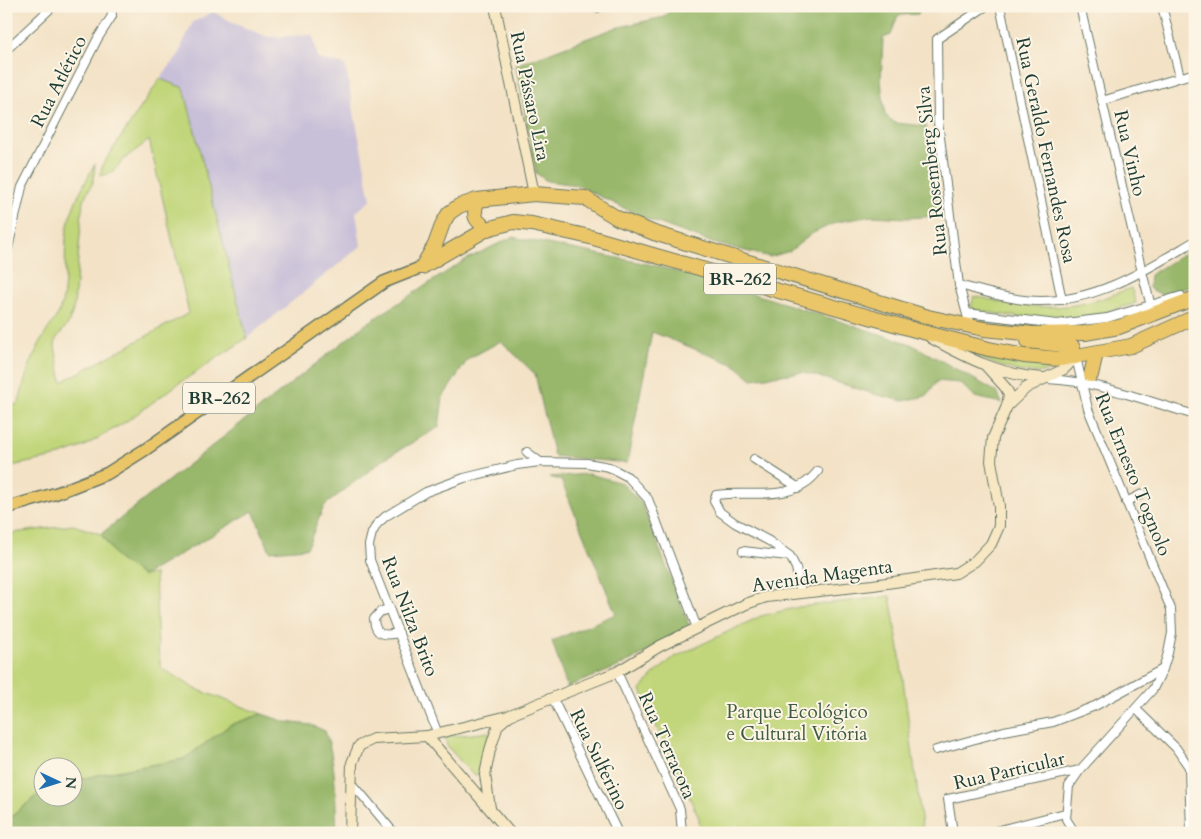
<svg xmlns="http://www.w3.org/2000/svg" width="1201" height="839" font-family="Cardo,serif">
<rect width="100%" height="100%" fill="#fcf5e5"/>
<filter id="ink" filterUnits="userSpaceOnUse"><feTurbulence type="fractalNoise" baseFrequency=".02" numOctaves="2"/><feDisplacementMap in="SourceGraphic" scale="10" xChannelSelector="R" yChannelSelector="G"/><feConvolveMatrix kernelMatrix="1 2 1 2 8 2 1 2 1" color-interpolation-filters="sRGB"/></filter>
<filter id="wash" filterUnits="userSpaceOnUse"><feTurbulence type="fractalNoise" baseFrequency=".0096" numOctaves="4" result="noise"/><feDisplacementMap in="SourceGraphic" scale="20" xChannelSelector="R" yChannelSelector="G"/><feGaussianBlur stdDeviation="1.12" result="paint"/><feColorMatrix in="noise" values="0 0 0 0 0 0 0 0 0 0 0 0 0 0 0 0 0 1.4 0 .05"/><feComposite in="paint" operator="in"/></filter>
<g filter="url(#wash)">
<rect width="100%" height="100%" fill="#f3e2c6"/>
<polygon fill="#c8bfd8" points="213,12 238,25 268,37 313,35 318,59 345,65 371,200 356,212 361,246 247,338 184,88 160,79 180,53 183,43 193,22"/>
<g fill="#c1d67a" stroke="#708a57">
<path d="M 160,79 L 184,88 L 247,338 L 178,384 L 127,421 L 85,446 L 55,457 L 6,467 L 6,409 L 19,403 C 24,379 32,356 45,334 C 49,327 55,320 59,312 C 68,290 64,262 66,239 C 68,211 82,188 95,164 L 93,183 L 83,200 L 74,306 L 69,323 L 56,339 L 55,347 L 62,382 L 189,313 L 149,140 C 143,145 136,150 129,155 C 117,164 117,173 100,176 L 103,164 Z"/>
<path d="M 1131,288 L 1136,303 C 1110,311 1083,320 1056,320 C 1028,320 998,314 971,309 L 974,296 C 1015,306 1052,312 1094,301 C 1106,298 1119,292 1131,288 Z"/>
<polygon points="1139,312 1137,317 1079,329 1013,327 981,321 983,319 1061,327"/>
<path d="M 947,341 L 1063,366 C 1057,368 1051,371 1045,372 C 1012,377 974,355 947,341 Z"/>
<polygon points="73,525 101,534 118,559 143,576 155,574 158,650 161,668 196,689 262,714 230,725 184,759 106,773 73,781 72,766 42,766 42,791 10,818 6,817 6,534"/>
<polygon points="890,596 899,649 923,833 700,833 699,818 651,715 641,690 652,676 673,658 761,616 799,607"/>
<polygon points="490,732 479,774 473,775 447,746 445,737"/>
</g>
<g fill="#98b76a" stroke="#5c7a4f">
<polygon points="674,6 920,6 918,14 898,15 891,35 883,38 881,80 885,115 895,123 926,126 938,216 906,218 872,216 837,222 813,233 790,251 770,257 713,243 644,218 577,185 547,181 536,173 516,65 615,28 664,17"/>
<polygon points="512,237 653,265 758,295 911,344 997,392 1002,403 975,397 960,383 937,381 926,396 903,401 878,395 803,372 752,379 735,365 652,332 627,463 554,456 535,374 501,341 468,359 443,397 439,427 384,459 324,506 307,548 270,551 253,511 143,576 118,559 101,534 366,324 465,260"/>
<polygon points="1195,247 1195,285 1162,295 1149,288 1150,275"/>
<polygon points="589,474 622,483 642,504 691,630 615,668 567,687 552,641 616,614 561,480 549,477"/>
<path d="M 262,714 L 286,722 L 311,725 L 325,731 C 337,764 335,798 337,833 L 6,833 L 6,817 L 10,818 L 42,791 L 42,796 L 72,796 L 73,781 L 106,773 L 184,759 L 230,725 Z"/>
</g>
</g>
<g filter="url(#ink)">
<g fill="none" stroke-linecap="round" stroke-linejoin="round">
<g stroke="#697767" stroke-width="10">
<g id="street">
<polyline points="598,6 598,8"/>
<polyline points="1000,6 1062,300"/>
<polyline points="1080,6 1142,272 1151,306"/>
<polyline points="1162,6 1180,77"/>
<polyline points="6,50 53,6"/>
<polyline points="1102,101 1195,73"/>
<polyline points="6,257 22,187 98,38 112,16 111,6"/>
<path d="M 959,285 C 986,292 1013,301 1041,301 C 1099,301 1147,269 1195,241"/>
<polyline points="967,313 1057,324 1107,318 1181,296"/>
<polyline points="970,326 959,285 938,122 937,39 986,6"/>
<path d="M 1047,379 C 1098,381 1146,401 1195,415"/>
<polyline points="527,452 540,462"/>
<polyline points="754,459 799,488"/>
<polyline points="1126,502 1142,494"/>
<polyline points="743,551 788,556"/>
<path d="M 801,593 L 796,568 L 790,556 L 769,541 L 735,523 L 720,512 L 714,501 L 716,495 C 751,490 793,504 818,471"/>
<path d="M 390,608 L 380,612 L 374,619 C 375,636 384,636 399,633"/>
<polyline points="617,672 680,809 682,833"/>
<polyline points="553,699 618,833"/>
<polyline points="1136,709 1176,748 1189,767 1191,833"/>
<polyline points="438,734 370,560 369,545 372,533 377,524 386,516 426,492 464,478 517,465 540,462 587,463 609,467 628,477 648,499 697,628"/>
<polyline points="936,750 1004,731 1053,722 1095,706 1163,669"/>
<polyline points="352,783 394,833"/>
<polyline points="996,831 1065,813"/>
<polyline points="953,833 948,799 1080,770"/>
<polyline points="1075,833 1066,819 1069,786 1080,770 1153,689 1163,669 1168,653 1172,633 1171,609 1088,409 1076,357"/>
</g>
</g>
<g stroke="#697767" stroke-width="12">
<g id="secondary">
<polyline points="495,6 534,194"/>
<path d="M 931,338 C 967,358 1002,376 1044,378"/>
<polyline points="1007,406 1026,388 1064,369 1076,357"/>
<polyline points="427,736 510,833"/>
<polyline points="490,808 485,775 490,750 498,725 510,715 617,672 660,646 746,604 766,597 873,585 956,573 975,561 991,544 999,526 999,506 991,461 993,438 1007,406 1009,394 1005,387 986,366"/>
<polyline points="350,833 352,763 359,746 373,739 427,736 508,716"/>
</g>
</g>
<g stroke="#697767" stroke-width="14">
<polyline id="primary" points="6,508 57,493 108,473 146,449 384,282 422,267"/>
</g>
<g stroke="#697767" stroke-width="16">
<g id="highway">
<path d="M 477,200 C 473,217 474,219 487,229"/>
<polyline points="422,267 435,245 443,223 449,213 459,206 477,200 534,194 585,198 617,218 654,233 928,317 984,329 1033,334 1085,333 1119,327 1195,298"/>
<polyline points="422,267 487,229 513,222 532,224 590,237 915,330 989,349 1024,356 1060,359 1131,346 1195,317"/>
<polyline points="1028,341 1072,346 1076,357"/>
<polyline points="1091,375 1096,353"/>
</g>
</g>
<use href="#street" stroke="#fff" stroke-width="8"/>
<use href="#secondary" stroke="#f7e8c3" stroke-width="10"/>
<use href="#primary" stroke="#ebc669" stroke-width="11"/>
<use href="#highway" stroke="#ebc669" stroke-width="14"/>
</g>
</g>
<g text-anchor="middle" stroke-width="4" stroke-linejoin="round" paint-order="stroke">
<g fill="#fcf5e5" stroke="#617469" stroke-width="1">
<rect x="704" y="263.5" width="72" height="31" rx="4"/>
<rect x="183" y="382.5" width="72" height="31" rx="4"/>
</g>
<g font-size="18" font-weight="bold" fill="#1f3d34">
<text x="740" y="285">BR-262</text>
<text x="219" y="404">BR-262</text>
</g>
<g font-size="19" fill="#1f3d34" stroke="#fcf5e5">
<text transform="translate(58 81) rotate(-63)" y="7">Rua Atlético</text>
<text transform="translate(531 96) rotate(78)" y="7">Rua Pássaro Lira</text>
<text transform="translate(1047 150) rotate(78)" y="7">Rua Geraldo Fernandes Rosa</text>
<text transform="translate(1131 153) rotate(77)" y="7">Rua Vinho</text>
<text transform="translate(931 171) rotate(-96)" y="7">Rua Rosemberg Silva</text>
<text transform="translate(1134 474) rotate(68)" y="7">Rua Ernesto Tognolo</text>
<text transform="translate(822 575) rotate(-8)" y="7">Avenida Magenta</text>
<text transform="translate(411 616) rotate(69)" y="7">Rua Nilza Brito</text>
<text transform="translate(668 745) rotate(66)" y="7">Rua Terracota</text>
<text transform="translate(600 759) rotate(64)" y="7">Rua Sulferino</text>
<text transform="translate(1009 770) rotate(-13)" y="7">Rua Particular</text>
</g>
<g font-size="19" fill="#3f5c42" stroke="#fcf5e5">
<text x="797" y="718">Parque Ecológico<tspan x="797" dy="22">e Cultural Vitória</tspan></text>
</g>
</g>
<rect width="1201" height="839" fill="none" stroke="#fcf5e5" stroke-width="25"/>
<g transform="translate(58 782) rotate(94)"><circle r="24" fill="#fcf5e5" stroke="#a4ab9e"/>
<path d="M0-4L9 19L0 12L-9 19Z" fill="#1f6fb2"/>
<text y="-8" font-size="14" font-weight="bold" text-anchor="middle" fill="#1f3d34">N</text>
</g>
</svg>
